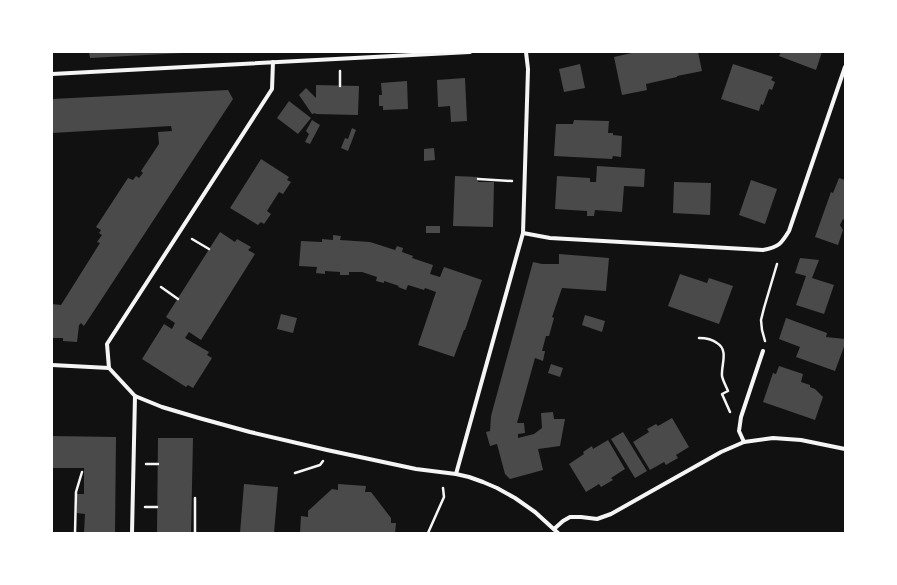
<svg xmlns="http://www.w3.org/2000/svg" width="897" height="585" font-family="'Titillium Web',sans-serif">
<rect width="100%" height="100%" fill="#111"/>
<g fill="#4a4a4a">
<polygon points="89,52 183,52 183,53 90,58"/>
<polygon points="636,52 698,52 702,71 677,76 677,77 646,84 647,90 622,95 614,57"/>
<polygon points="781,52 822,52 816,70 779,56"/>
<polygon points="580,64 585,88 564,92 559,69"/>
<polygon points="733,64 773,77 771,80 775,82 772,90 769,89 763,105 761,104 759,111 721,99"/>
<polygon points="465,78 467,121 451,122 450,106 438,107 437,80"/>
<polygon points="407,81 408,109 383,110 383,106 379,106 379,95 382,95 381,83"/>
<polygon points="316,85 359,86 358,115 315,114 316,113 312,114 299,95 306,88 316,98"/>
<polygon points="228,90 233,99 84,326 81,323 79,325 77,342 63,341 63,338 52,338 52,304 61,305 100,243 97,242 102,235 99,233 101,230 96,227 128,178 133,180 136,176 139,178 143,173 141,171 159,144 158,132 172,131 171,126 52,133 52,99"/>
<polygon points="289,101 311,118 298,134 277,118"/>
<polygon points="312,120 320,125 310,144 305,142 309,134 306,131"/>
<polygon points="574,120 609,121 608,133 613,133 613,135 622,136 621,157 613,156 612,159 554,156 556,124 573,124"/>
<polygon points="352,128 356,130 348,151 341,148 345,138 348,139"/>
<polygon points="434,148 435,160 424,161 424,149"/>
<polygon points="261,159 289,177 287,180 291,182 283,194 279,192 267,211 271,214 264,224 261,222 258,225 230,208"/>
<polygon points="597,166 645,169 644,187 624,186 622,212 595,210 594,216 587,216 587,211 555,209 557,176 590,178 590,182 596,182"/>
<polygon points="455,176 478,177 478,182 494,182 493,227 453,226"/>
<polygon points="839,178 845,180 845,220 843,219 840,225 843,230 838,245 815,237 831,192 833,193"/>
<polygon points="751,180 777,189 765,224 739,215"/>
<polygon points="674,182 711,183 710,215 673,213"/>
<rect x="426" y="226" width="14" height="7"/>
<polygon points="220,232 235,242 237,239 251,247 248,250 255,254 201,340 189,332 185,338 209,352 207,355 212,358 193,388 188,385 186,387 142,359 164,324 172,329 175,323 166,317"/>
<polygon points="333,235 341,236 340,240 370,242 395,250 397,246 403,248 402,252 413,256 412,258 433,265 430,274 440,277 444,267 482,280 465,330 464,330 454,357 418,345 436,292 425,288 424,290 408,285 406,290 398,287 399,286 384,281 384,283 376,281 377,277 362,272 349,272 349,275 340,275 340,272 325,271 325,274 316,273 317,267 299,266 301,241 322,242 322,239 333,240"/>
<polygon points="559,254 609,258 606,291 562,288 552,317 554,318 549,336 546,336 542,351 545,351 543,361 535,358 517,423 524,423 525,433 518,434 518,438 534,434 542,428 541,413 553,412 554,419 565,419 560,446 538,449 543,470 510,479 505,474 497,444 490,446 486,432 490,431 491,416 533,262 542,264 559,264"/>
<polygon points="800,258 819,260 812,278 834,285 824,314 796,305 806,276 795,273"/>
<polygon points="680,274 707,283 709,278 733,286 719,324 668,306"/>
<polygon points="281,314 297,318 293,333 277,329"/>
<polygon points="585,315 605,321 602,332 582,325"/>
<polygon points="786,318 827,333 826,337 845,339 845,344 835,371 796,357 800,347 779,339"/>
<polygon points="551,364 563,368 560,377 548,373"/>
<polygon points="779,366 803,374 801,382 810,385 810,387 815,389 823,397 815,420 763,402 773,373 776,374"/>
<polygon points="672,418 689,447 676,455 678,458 671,462 666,465 664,462 650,470 633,442 649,432 647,429 656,424 658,426"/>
<polygon points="623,432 647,471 635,478 611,439"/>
<polygon points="52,436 116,437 115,533 84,533 85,514 77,513 77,494 84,494 84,468 52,468"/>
<polygon points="158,438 193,438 191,533 157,533"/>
<polygon points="608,440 625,469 611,478 613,480 601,487 599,484 586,492 569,464 584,454 583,452 592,446 593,449"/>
<polygon points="244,484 278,487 274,533 240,533"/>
<polygon points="338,484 366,486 365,492 371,492 391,518 391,523 396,523 395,533 300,533 301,516 308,517 308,511 332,489 338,490"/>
</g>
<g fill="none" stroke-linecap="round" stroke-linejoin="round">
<g stroke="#f5f5f5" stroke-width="2.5">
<polyline points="340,86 340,71"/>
<polyline points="478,179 512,181"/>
<polyline points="192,239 209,249"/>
<polyline points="161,287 178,299"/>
<path d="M 699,338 C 706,338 712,339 717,343 C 729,350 721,365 722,376 C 723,381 726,386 728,391 L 722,394 L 730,412"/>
<polyline points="765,341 762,330 761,320 764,308 777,264"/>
<polyline points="146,464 158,464"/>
<polyline points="295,473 320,465 323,461"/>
<polyline points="145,507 157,507"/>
<polyline points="75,533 76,492 82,472"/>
<polyline points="195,533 195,498"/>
<polyline points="428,533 444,497 443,488"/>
</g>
<g stroke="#f5f5f5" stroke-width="4">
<polyline points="52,74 470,52"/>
<path d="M 523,233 L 550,238 L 763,250 C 779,247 781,244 789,231 L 845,67"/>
<polyline points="763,351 741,417 739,431 744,442 773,438 801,440 845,449"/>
<polyline points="52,365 109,368 135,396 162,407 199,418 250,432 327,450 416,469 456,474 469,477 483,482 497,488 515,498 535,512 558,533"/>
<polyline points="109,368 107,344 272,89 273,62"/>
<polyline points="456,474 523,233 528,69 526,52"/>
<polyline points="554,529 563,521 570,517 581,517 597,519 611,514 721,452 744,442"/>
<polyline points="132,533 135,396"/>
</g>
</g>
<rect width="897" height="585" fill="none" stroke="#ffffff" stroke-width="106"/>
</svg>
